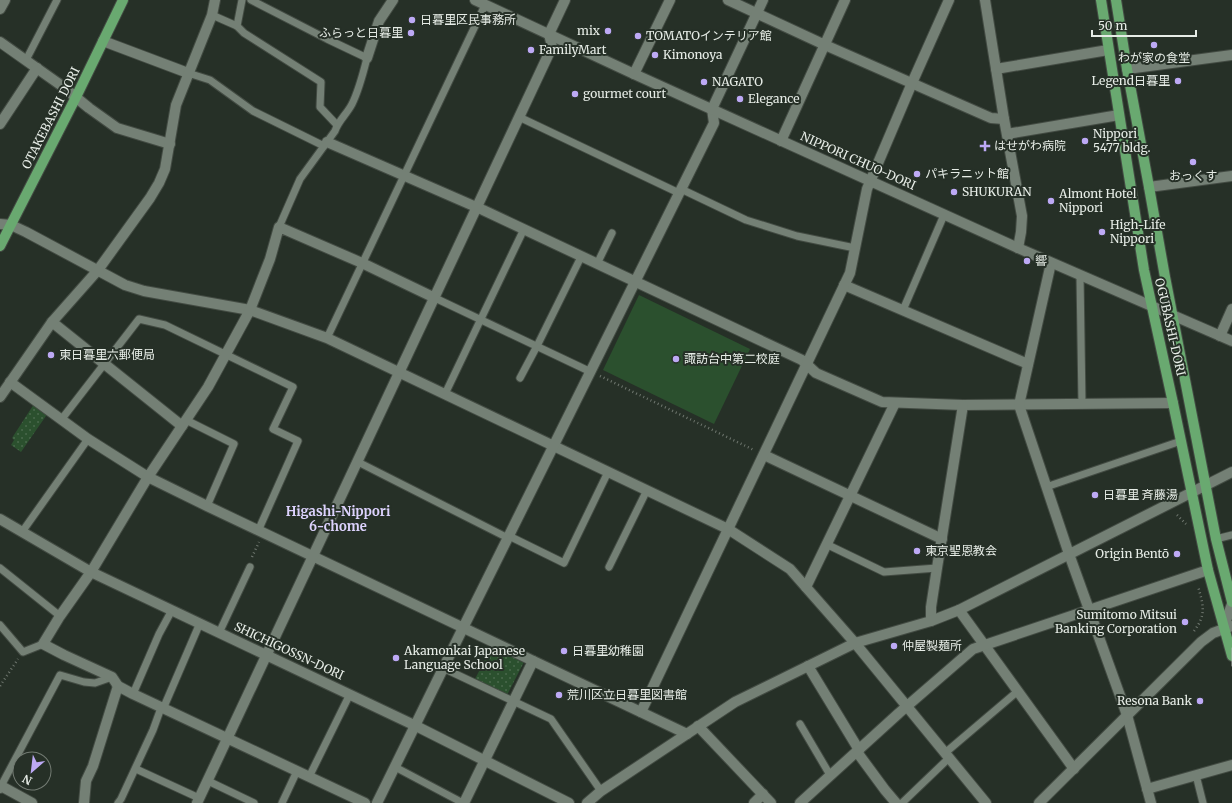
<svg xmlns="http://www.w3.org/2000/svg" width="1232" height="803" font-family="Merriweather,'Noto Sans JP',serif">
<defs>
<pattern id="park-dots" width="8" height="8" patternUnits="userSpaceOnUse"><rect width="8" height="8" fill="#2b502e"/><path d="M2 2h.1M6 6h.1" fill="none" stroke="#4a694c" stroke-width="1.8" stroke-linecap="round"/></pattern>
</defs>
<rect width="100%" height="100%" fill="#263027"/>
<g fill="url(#park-dots)">
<polygon points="34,404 48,413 21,452 11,445 14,440 12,438"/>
<polygon points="492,646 524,662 507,695 475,679"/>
</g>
<polygon fill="#2b502e" points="639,295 750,349 714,424 603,370"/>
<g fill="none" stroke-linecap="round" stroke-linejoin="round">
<g stroke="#434b43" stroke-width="9">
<g id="service">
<polyline points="242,0 237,26 244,33 321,82 320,107 337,125"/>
<path d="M 251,0 L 327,39 L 367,58 C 363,74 359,90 352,104 C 347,114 338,121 335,131 L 300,179 L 279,227"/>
<polyline points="212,15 237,26"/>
<polyline points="26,60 57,0"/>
<polyline points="188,73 210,80 253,111 324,146"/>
<polyline points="519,117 679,193"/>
<polyline points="681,189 746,220 797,236 855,248"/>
<polyline points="597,264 612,233"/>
<polyline points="1080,276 1082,404"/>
<polyline points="435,298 591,372"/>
<polyline points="903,310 944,215"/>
<polyline points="327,338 485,5"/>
<polyline points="520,378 537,346 581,257"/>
<polyline points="445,394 524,229"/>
<polyline points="61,420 139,319 165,325 293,387 273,429 298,441 258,531"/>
<polyline points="186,420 234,444 207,506"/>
<polyline points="358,462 508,538"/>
<polyline points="1046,487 1181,441"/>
<polyline points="22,532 88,439"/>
<polyline points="509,536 564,563 608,472"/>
<polyline points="1216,539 1232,535"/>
<polyline points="826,544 884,572 937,568"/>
<polyline points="609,567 647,490"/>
<polyline points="0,568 60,616"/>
<polyline points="0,625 23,652 43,644"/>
<polyline points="219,633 250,567"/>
<polyline points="443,668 551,719 601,791"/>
<polyline points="133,694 159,634 172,610"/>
<polyline points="163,709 200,623"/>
<polyline points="800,724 830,775"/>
<polyline points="945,753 1018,691"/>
<polyline points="395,767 463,803"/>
<polyline points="136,769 199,798"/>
<polyline points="1196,775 1203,803"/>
<polyline points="309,777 350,694"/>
<polyline points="208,781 254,803"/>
<polyline points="0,785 1,786 60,675 84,682 95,683 112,677"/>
<polyline points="118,803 121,799 153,730 161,708"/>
<polyline points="282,803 297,771"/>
<polyline points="902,803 949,758"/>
</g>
</g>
<g stroke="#434b43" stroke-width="12">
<g id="minor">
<polyline points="728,0 825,45 991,118 1004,119"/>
<polyline points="985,0 1004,119 1022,216 1021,232 1018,248"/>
<polyline points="0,9 5,0"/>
<polyline points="103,41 188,73"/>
<polyline points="0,42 62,86 89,108 117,128 170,144"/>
<polyline points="367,58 379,21 393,0"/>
<polyline points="996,69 1108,50"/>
<polyline points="1127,69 1232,55"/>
<polyline points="634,74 670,0"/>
<polyline points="0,124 37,68"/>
<polyline points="1007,134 1119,115"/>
<polyline points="781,141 845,0"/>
<polyline points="327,142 483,210 802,360 816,373 882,402 963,405 1173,403"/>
<polyline points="1149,187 1232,176"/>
<polyline points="0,224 11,225 26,232 125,285 144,291 250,310 327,338 728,529 790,569 855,643"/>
<polyline points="1051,263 1019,405 1069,554 1127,715 1151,803"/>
<polyline points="844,285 1028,364"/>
<polyline points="52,322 182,426"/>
<polyline points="1220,336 1232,309"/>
<polyline points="10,382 88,439 148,477 207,506 687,734"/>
<polyline points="0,397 52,322 98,270 150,198 159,183 165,169 176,105 212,15 215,0"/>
<polyline points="764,455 942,539"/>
<polyline points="806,587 895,403"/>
<polyline points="959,610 1074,769"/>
<polyline points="931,621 931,607 937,568 963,405"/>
<polyline points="808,666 859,750"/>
<polyline points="641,712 850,273 867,189 912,83 949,0"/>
<polyline points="698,726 771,803"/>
<polyline points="857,752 885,790 896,803"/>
<polyline points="0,788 1,786 32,803"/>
<polyline points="1147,789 1232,765"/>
<polyline points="84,803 86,781 93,766 118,686"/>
<polyline points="197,803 552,47 549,34 565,0"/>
<polyline points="365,803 133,694 118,686 112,677 64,655 43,644 60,616 91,572 148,477 208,387 250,310 270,259 279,227 362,263 435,298"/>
<polyline points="377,803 463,628 714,123 712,109 763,0"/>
<polyline points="464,803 533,661"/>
<polyline points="754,803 763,794"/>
<polyline points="800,803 899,713 973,649 1208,570"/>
</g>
</g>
<g stroke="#434b43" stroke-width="12">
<g id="tertiary">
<polyline points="475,0 634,74 1018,248 1232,341"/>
<polyline points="0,519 91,572 416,726 569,803"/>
<polyline points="1223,629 1232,604"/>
<polyline points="855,643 986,803"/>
<polyline points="587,803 601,791 735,702 855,643 931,621 959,610 1232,472"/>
<polyline points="1039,803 1201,642 1213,633 1232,626"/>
</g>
</g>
<g stroke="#434b43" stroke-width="12">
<g id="primary">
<polyline points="1101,0 1144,270 1173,403 1208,570 1232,656"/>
<polyline points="1116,0 1127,69 1149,187 1165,277 1216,539 1232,602"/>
<polyline points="0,246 76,97 123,0"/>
</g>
</g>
<g stroke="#6f776f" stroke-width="2.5" stroke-dasharray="1 3" stroke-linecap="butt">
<polyline points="600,376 754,450"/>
<polyline points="1177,515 1186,524"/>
<polyline points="252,557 259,542"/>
<path d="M 1194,631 C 1207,614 1203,605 1198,586"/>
<polyline points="0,686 18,659"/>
</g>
<use href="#service" stroke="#748075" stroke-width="7"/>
<use href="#minor" stroke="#748075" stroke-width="10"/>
<use href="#tertiary" stroke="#748075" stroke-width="10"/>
<use href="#primary" stroke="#69a970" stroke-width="10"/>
<polyline stroke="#acb3ac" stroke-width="1" points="1232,648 1232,666"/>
</g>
<g fill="#bda9f5" stroke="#263027" stroke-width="1.5">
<circle cx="412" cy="20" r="4"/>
<circle cx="608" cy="31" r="4"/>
<circle cx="411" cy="33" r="4"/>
<circle cx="638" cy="36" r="4"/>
<circle cx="1154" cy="45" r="4"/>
<circle cx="531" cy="50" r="4"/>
<circle cx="655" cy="55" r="4"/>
<circle cx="1178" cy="81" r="4"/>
<circle cx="704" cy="82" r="4"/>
<circle cx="575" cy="94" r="4"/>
<circle cx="740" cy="99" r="4"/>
<circle cx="1085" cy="141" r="4"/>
<path d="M983 140h4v4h4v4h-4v4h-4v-4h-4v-4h4z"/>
<circle cx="1193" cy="162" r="4"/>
<circle cx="917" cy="174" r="4"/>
<circle cx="954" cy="192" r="4"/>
<circle cx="1051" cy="201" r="4"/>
<circle cx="1102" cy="232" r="4"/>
<circle cx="1027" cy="261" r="4"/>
<circle cx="51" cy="355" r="4"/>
<circle cx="676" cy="359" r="4"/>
<circle cx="1095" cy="495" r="4"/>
<circle cx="917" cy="551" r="4"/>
<circle cx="1177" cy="554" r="4"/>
<circle cx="1185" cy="622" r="4"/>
<circle cx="894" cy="646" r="4"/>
<circle cx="564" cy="651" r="4"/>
<circle cx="396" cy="658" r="4"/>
<circle cx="559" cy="695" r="4"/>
<circle cx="1200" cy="701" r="4"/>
</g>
<g text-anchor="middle" stroke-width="4" stroke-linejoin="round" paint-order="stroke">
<g font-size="12" fill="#e6ece6" stroke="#263027" text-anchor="start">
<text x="420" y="24">日暮里区民事務所</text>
<text x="600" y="35" text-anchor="end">mix</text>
<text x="403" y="37" text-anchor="end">ふらっと日暮里</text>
<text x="646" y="40">TOMATOインテリア館</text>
<text x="539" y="54">FamilyMart</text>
<text x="663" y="59">Kimonoya</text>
<text x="1154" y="62" text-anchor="middle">わが家の食堂</text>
<text x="1170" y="85" text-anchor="end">Legend日暮里</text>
<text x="712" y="86">NAGATO</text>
<text x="583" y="98">gourmet court</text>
<text x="748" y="103">Elegance</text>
<text x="1093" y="138">Nippori<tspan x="1093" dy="14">5477 bldg.</tspan></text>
<text x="994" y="150">はせがわ病院</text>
<text x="925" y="178">パキラニット館</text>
<text x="1193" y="180" text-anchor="middle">おっくす</text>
<text x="962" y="196">SHUKURAN</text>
<text x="1059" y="198">Almont Hotel<tspan x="1059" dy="14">Nippori</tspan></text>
<text x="1110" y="229">High-Life<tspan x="1110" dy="14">Nippori</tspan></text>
<text x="1035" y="265">響</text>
<text x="59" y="359">東日暮里六郵便局</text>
<text x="684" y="363">諏訪台中第二校庭</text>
<text x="1103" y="499">日暮里 斉藤湯</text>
<text x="925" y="555">東京聖恩教会</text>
<text x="1169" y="558" text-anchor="end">Origin Bentō</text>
<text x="1177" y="619" text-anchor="end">Sumitomo Mitsui<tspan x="1177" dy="14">Banking Corporation</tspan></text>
<text x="902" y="650">仲屋製麺所</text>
<text x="404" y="655">Akamonkai Japanese<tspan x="404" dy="14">Language School</tspan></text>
<text x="572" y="655">日暮里幼稚園</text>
<text x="567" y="699">荒川区立日暮里図書館</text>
<text x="1192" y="705" text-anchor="end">Resona Bank</text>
</g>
<g font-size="12" fill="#e6ece6" stroke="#263027">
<text transform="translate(51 118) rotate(-63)" y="4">OTAKEBASHI DORI</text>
<text transform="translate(858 161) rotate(24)" y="4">NIPPORI CHUO-DORI</text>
<text transform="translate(1170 327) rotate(77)" y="4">OGUBASHI-DORI</text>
<text transform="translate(289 651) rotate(25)" y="4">SHICHIGOSSN-DORI</text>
</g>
<g font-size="13" font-weight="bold" fill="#dcd2fd" stroke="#263027">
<text x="338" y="516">Higashi-Nippori<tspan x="338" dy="15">6-chome</tspan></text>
</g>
</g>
<g transform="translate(32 771) rotate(208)"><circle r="19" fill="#263027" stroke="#737b73"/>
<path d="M0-3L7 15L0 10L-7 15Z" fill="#bda9f5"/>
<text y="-6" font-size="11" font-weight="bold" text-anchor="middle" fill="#e6ece6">N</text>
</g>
<path d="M1092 30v6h104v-6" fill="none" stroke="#e6ece6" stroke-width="2"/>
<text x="1098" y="30" font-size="12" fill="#e6ece6" stroke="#263027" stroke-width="3" paint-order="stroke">50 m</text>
</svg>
